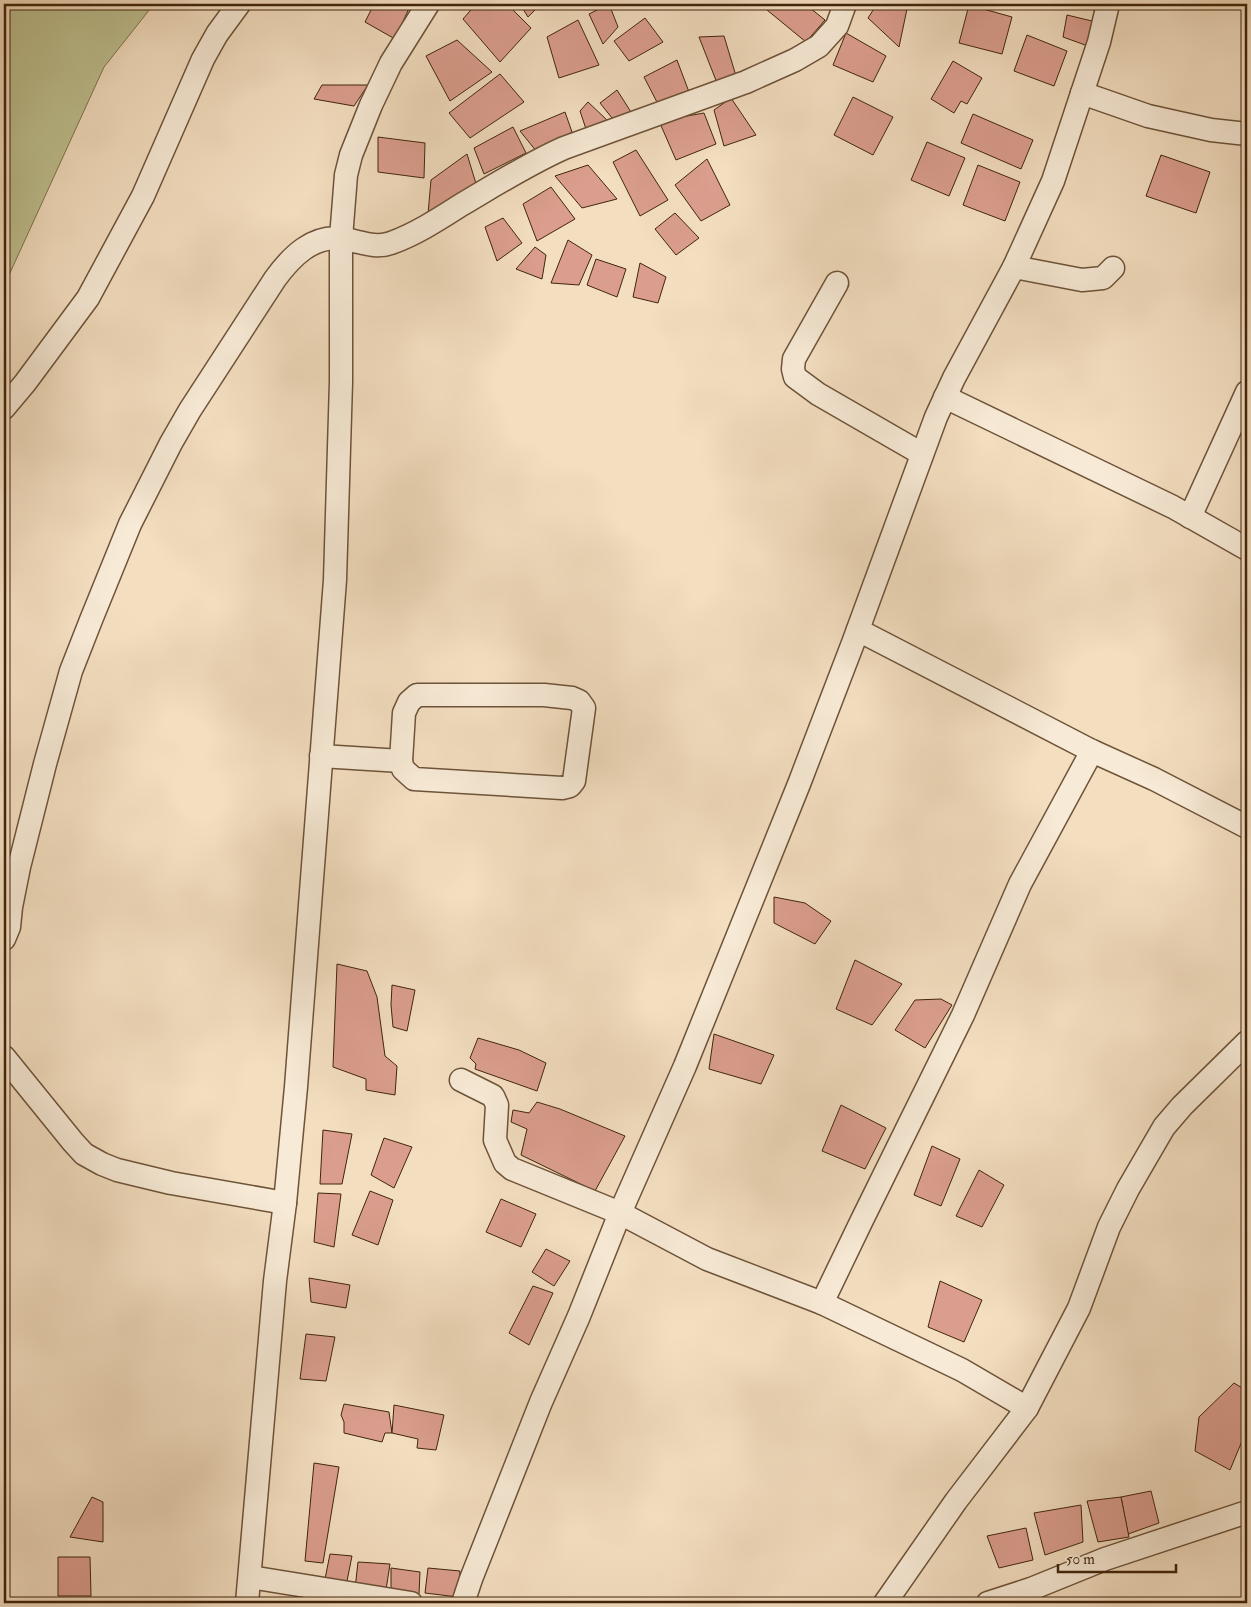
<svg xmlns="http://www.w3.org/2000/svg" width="1251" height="1607" font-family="'IM FELL Double Pica',serif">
<rect width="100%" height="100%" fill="#f3dec0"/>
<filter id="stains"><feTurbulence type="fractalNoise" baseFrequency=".004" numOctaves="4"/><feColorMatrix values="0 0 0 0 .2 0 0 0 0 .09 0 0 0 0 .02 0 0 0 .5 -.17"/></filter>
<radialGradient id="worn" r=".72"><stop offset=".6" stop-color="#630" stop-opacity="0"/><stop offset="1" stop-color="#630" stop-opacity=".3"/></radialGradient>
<polygon fill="#bec090" stroke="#80724e" points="4,4 154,4 104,67 4,286"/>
<g fill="#db9e8e" stroke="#41250c">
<polygon points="374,4 411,4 395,39 365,22"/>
<polygon points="476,4 507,4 531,28 500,62 463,19"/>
<polygon points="520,4 541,4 528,17"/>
<polygon points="609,4 618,27 603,44 589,14"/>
<polygon points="772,4 805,4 825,20 806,42 767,10"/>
<polygon points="877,4 896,4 907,9 899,47 868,18"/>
<polygon points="969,5 1012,17 1002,54 959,43"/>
<polygon points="1067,15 1092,21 1088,46 1063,37"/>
<polygon points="645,18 663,42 629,61 614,41"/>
<polygon points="578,20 599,65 559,78 547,37"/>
<polygon points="846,33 886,56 873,82 833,65"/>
<polygon points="1027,35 1067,51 1054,86 1014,71"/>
<polygon points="724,36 736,76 717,83 699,37"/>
<polygon points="457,40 492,72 450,101 426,56"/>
<polygon points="677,60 689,92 659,106 644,77"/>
<polygon points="953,61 982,78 967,104 961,101 954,113 931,99"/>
<polygon points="500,74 524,102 470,138 449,113"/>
<polygon points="322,85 368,85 354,106 314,99"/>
<polygon points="617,90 631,112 616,123 600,103"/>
<polygon points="853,97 893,117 873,155 834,135"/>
<polygon points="731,98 756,135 724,146 714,110"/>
<polygon points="588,102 608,121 587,132 580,111"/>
<polygon points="565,112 572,132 537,152 520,131"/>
<polygon points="704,113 716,144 676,160 659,121"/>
<polygon points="973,114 1033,140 1021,169 961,143"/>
<polygon points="513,127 526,153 484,174 474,148"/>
<polygon points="378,137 425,143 424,178 378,172"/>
<polygon points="927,142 965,158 949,196 911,180"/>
<polygon points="636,150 668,200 640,216 613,162"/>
<polygon points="467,154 477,187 428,214 431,180"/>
<polygon points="1161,155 1210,172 1196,213 1146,196"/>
<polygon points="707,159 730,205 701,221 675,185"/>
<polygon points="588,165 617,199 582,208 555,176"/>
<polygon points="978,165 1020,182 1005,221 963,205"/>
<polygon points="551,187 575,219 537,241 523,204"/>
<polygon points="675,213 699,238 676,255 655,229"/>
<polygon points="503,218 522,243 497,261 485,227"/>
<polygon points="568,240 592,255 579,285 551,283"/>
<polygon points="535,247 546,255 542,279 516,269"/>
<polygon points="596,259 626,269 617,297 587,285"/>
<polygon points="640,263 666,277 658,303 633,297"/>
<polygon points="774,897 805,903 831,921 815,944 774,923"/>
<polygon points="855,960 902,984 872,1025 836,1009"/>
<polygon points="337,964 367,971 377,997 385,1056 397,1066 395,1095 366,1090 366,1079 333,1067"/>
<polygon points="392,985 415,990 407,1031 393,1027 391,1005"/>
<polygon points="941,999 952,1005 925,1048 895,1030 915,1000"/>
<polygon points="714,1034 774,1055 761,1084 709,1069"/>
<polygon points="478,1038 519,1050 546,1063 537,1091 475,1069 476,1064 470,1058"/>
<polygon points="537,1102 560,1109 625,1136 595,1191 521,1155 527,1129 511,1122 513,1110 529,1113"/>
<polygon points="841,1105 886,1128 865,1169 822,1151"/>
<polygon points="323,1130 352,1134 342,1184 320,1184"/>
<polygon points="384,1138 412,1147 394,1188 371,1175"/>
<polygon points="932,1146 960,1159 941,1206 914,1195"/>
<polygon points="979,1170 1004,1185 982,1227 956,1216"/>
<polygon points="370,1191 393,1200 378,1245 352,1235"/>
<polygon points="318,1193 341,1194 334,1247 314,1242"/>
<polygon points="501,1199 536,1214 521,1247 486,1232"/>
<polygon points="546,1249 570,1261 554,1286 532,1272"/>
<polygon points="309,1278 350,1285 346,1308 311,1302"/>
<polygon points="940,1281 982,1300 964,1342 928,1327"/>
<polygon points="533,1286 553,1293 529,1345 509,1333"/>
<polygon points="306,1334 335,1337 326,1381 300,1379"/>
<polygon points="1234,1383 1247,1391 1247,1429 1230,1470 1195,1451 1199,1417"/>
<polygon points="344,1404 389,1412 392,1433 385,1433 382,1442 344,1433 344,1422 341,1415"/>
<polygon points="394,1405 444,1415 436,1450 417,1448 418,1439 392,1433"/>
<polygon points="314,1463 339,1467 323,1563 305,1561"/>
<polygon points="1151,1491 1159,1523 1128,1534 1121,1497"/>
<polygon points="92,1497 103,1502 103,1542 70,1537"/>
<polygon points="1121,1497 1129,1537 1098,1542 1087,1501"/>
<polygon points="1081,1505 1083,1542 1045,1555 1034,1513"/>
<polygon points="1026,1528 1033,1560 999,1568 987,1536"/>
<polygon points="330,1554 352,1556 347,1581 325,1579"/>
<polygon points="58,1557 90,1557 91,1596 58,1596"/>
<polygon points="358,1562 390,1564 386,1590 355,1589"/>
<polygon points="391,1568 420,1572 419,1594 391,1591"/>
<polygon points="428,1568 460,1571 458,1597 425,1593"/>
</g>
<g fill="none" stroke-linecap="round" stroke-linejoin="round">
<g stroke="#6e5339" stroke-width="25">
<g id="minor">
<polyline points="1082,93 1148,116 1211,130 1247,134"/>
<polyline points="1014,267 1082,280 1103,278 1113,268"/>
<polyline points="837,283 794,359 793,369 795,377 818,394 922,454"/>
<polyline points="945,397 1173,507 1247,549"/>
<polyline points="4,408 25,383 88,298 143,196 203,59 217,34 239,4"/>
<polyline points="1190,517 1247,392"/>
<polyline points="858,630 1092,751 1154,779 1247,827"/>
<polygon points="417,695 544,695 572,698 579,701 584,708 574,781 570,786 562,788 414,779 403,769 401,761 404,713 409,702"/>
<polyline points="321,756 401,761"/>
<path d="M 4,939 L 9,927 L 11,907 L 19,867 L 45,764 L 71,671 L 91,620 L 130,524 L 171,443 L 190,410 L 275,279 C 291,257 313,234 343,239 C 359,241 375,249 391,243 C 416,234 439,219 461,205 C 495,185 528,164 564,148 L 746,82 L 795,60 L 819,46 L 837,26 L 845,4"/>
<polyline points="4,1057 73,1142 84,1154 102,1164 117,1170 171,1183 285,1203"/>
<polyline points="461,1080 493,1096 497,1105 495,1140 505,1163 512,1169 620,1213 707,1259 822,1303 962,1370 1027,1408"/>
<polyline points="822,1303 862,1220 963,1015 1020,884 1092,751"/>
<polyline points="250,1577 411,1603"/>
<polyline points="247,1603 275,1281 285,1203 296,1087 335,580 341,382 341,238 346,175 351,155 371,105 391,63 428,4"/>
<polyline points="463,1603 471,1579 541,1402 579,1316 620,1213 685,1066 799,784 853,643 936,417 954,378 1014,267 1053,181 1099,42 1108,4"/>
<polyline points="885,1603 956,1501 1027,1408 1079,1308 1109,1227 1128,1189 1164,1127 1182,1106 1247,1042"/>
<polyline points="988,1603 1031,1589 1105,1559 1247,1512"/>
</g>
</g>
<use href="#minor" stroke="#f7ead6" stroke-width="22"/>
</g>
<rect width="1251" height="1607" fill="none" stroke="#f3dec0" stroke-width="20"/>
<rect x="5" y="5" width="1241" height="1597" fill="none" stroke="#41250c" stroke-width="2.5"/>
<rect x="10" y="10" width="1231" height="1587" fill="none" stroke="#41250c"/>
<path d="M1058 1564v8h118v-8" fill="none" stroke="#41250c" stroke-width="2.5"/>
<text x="1066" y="1564" font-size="15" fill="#41250c" stroke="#f7ead6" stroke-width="4" paint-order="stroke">50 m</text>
<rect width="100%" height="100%" filter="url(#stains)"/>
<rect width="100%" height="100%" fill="url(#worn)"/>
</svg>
